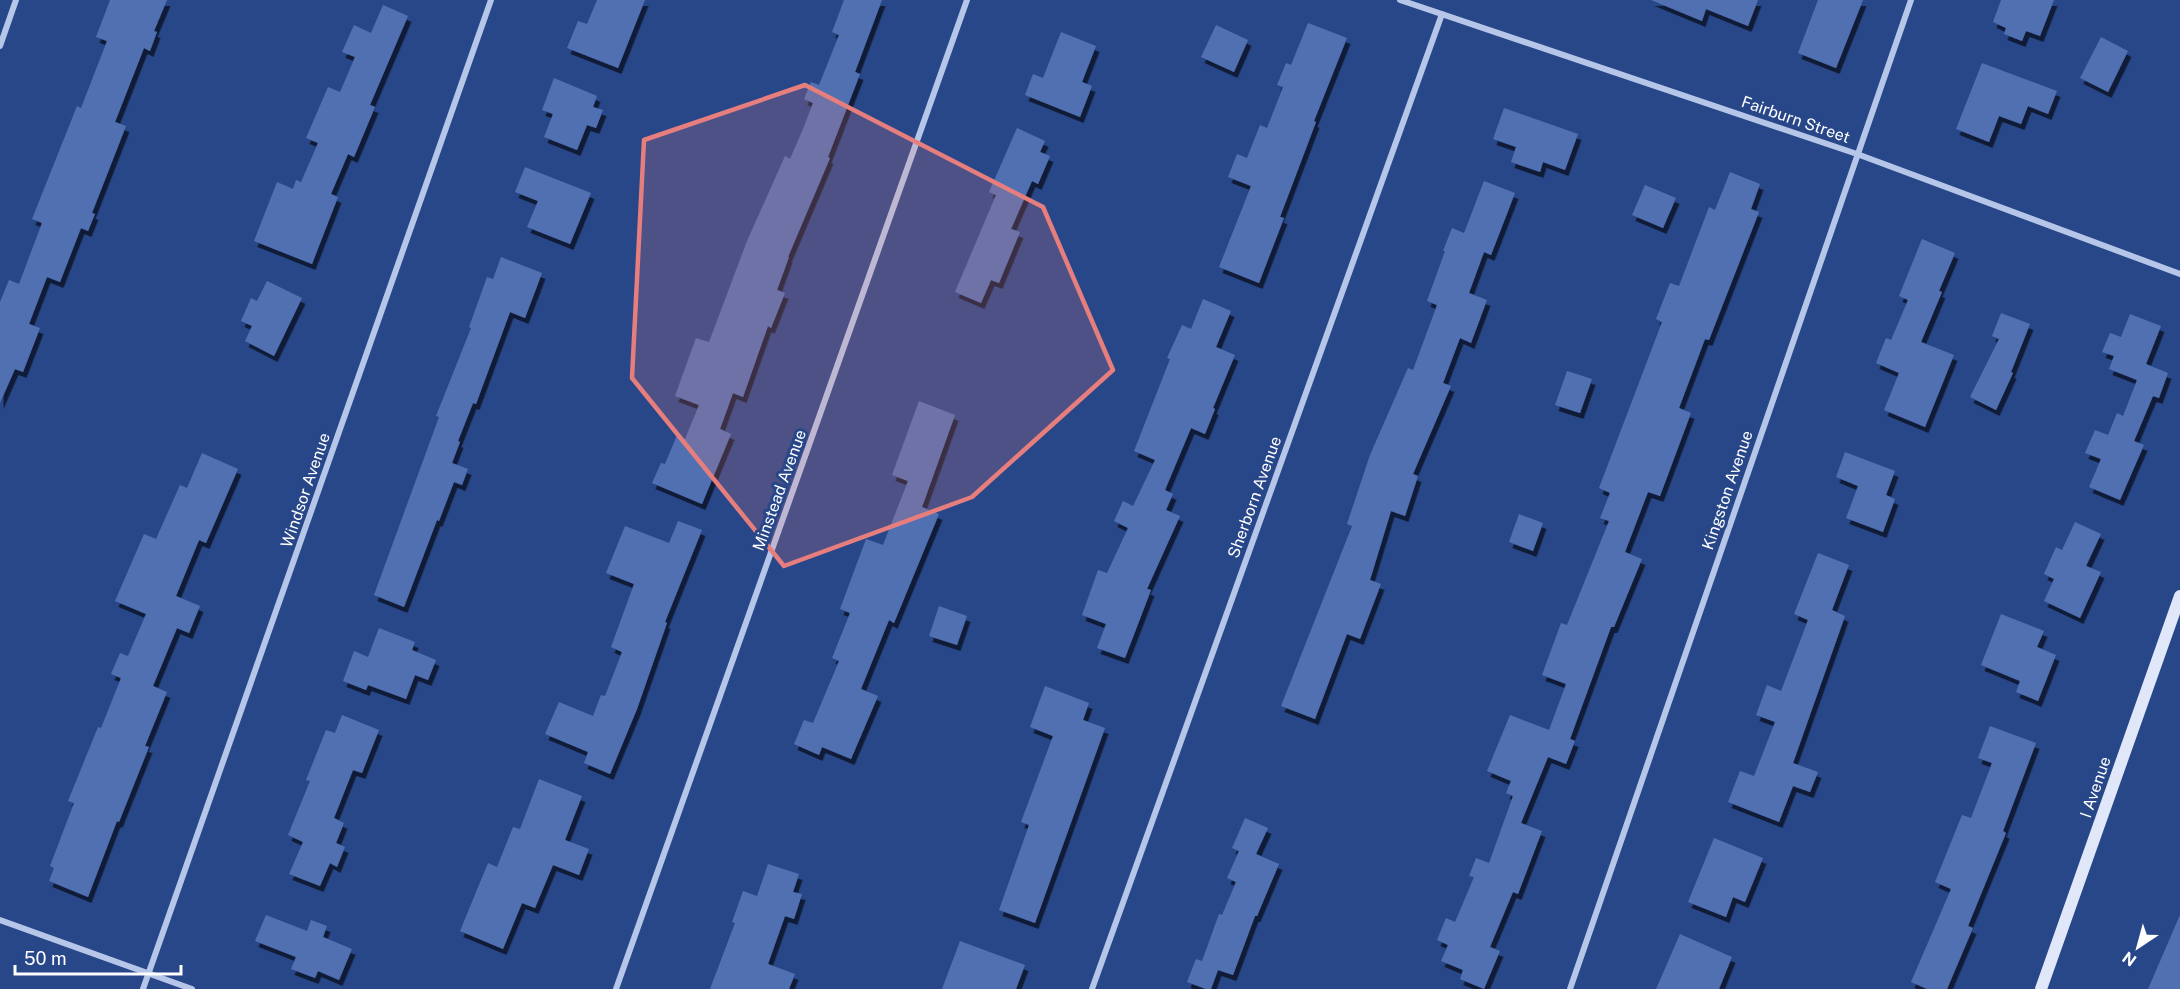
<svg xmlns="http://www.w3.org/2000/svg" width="2180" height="989" font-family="'Public Sans',sans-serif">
<defs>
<filter id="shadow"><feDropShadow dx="3.5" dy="6" stdDeviation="0" flood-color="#0009"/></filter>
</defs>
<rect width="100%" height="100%" fill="#284789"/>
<g fill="#5170b1" filter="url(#shadow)">
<polygon points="110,0 167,0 154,31 157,32 150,51 144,48 115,122 126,126 92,213 95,214 88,231 81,228 60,282 47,277 29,324 40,328 23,372 15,369 0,403 0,302 9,280 19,284 42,223 32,219 77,106 81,108 107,41 96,37"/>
<polygon points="597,0 645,0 618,68 567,48 578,21 587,24"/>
<polygon points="844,0 882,0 855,72 860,74 828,157 830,158 788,257 789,257 777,290 785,293 771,328 768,326 743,397 733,393 720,429 731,434 702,504 652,483 661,463 665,464 677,435 685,439 699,405 675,396 696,338 709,342 747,241 785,156 790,159 803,129 813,103 804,99 811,82 819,85 839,35 832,32"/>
<polygon points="1651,0 1758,0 1748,26 1706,9 1702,21"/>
<polygon points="1818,0 1863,0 1836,68 1798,53"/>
<polygon points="2001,0 2054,0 2040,36 2026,31 2022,41 2004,34 2006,28 1993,22"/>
<polygon points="383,5 408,16 370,105 375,107 354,157 348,154 331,194 338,197 312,264 254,241 277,182 293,189 296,180 301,182 318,143 306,138 328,87 340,92 355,57 342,52 354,25 371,33"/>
<polygon points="1308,23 1347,38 1314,121 1316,122 1280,217 1284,218 1259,283 1219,267 1251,186 1228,177 1237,154 1247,158 1260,125 1267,128 1283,87 1277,85 1286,63 1291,65"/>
<polygon points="1216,25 1248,40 1234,72 1201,57"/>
<polygon points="1061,32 1096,46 1082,82 1092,86 1080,117 1025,95 1033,74 1043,78"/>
<polygon points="2101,37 2128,51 2108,92 2080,78"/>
<polygon points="1982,63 2057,91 2048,114 2028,106 2021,124 1999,116 1989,142 1956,129"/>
<polygon points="554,78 597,96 593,107 603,110 596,128 587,125 577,150 544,137 553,114 542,110"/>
<polygon points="1504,108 1578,134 1565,170 1543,162 1540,172 1511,162 1516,147 1493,139"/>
<polygon points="1017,128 1045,141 1040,152 1050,156 1038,184 1032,181 1011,229 1020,232 999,283 991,280 981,303 955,292 996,195 989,192"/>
<polygon points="525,167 591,193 570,244 527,227 538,201 515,192"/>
<polygon points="1730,172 1760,184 1751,209 1759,212 1709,340 1705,339 1679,408 1691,413 1660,496 1648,492 1625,552 1642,559 1614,627 1611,627 1570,739 1575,741 1566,764 1548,757 1521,823 1542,831 1518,894 1513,892 1490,947 1500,951 1484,989 1460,979 1463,970 1441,961 1448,945 1437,940 1446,918 1455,922 1474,877 1469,876 1476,858 1489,863 1513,796 1506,793 1511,781 1487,771 1510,715 1549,730 1566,684 1542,675 1561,623 1567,625 1609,521 1600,518 1610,493 1599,488 1662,322 1656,319 1670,283 1679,286 1709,207 1715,210"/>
<polygon points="1484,181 1515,193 1491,255 1484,252 1469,293 1487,300 1471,343 1460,338 1443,383 1451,386 1413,474 1418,476 1405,516 1391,511 1370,580 1381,584 1360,639 1347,634 1315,719 1281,706 1352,526 1347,524 1370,455 1408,368 1413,370 1437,305 1427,301 1445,251 1443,251 1452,228 1464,233"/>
<polygon points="1645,185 1676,198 1663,228 1632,215"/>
<polygon points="1922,239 1955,253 1939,291 1942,292 1921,342 1954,355 1925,427 1884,410 1899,373 1876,363 1886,338 1891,340 1908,300 1899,296"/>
<polygon points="501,257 542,273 525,318 510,312 476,404 473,403 458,441 460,442 452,463 468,469 462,485 454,482 439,521 437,520 404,607 374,595 439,417 436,416 471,328 469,327 487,277 493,279"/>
<polygon points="267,281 302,298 274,356 245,341 252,326 241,321 251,298 257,301"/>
<polygon points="1203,299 1231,311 1216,347 1235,355 1213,408 1215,409 1205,434 1191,428 1165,490 1173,494 1166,510 1180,516 1147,589 1151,590 1125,658 1097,648 1106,624 1082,615 1098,570 1107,573 1128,528 1114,521 1123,501 1133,506 1155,460 1134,451 1170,359 1167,358 1182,325 1191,329"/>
<polygon points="2001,313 2030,324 2011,372 2013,373 1996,410 1970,397 1999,339 1992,336"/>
<polygon points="2130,314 2161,326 2146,364 2168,373 2159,398 2153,396 2134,441 2144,445 2120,500 2089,487 2101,459 2085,453 2095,430 2108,435 2117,413 2123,416 2137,380 2109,369 2114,356 2102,352 2110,333 2121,337"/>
<polygon points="1567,371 1592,379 1580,413 1555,405"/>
<polygon points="919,401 955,415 922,507 939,514 894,623 889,620 861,689 878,696 851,759 822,747 819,755 794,744 804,720 813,723 839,661 832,658 850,613 840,609 866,539 883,545 908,481 892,475"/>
<polygon points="1845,452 1895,471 1886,495 1895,499 1883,532 1846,518 1858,486 1836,477"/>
<polygon points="202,453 238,469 206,543 199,540 176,596 200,606 189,633 177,628 153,686 167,692 145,746 149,747 119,822 117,821 88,897 49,881 54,868 50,866 74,803 68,801 98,727 101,728 121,678 111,674 120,653 128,656 146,614 115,601 144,534 156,539 180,485 187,488"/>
<polygon points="1519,514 1543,523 1533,551 1509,542"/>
<polygon points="678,521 702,530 665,622 667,623 637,709 610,774 584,763 588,752 545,734 559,702 593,716 601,695 605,696 622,652 611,647 634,584 606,573 625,526 669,543"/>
<polygon points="2075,522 2101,534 2086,566 2101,572 2080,618 2044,601 2054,579 2044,574 2056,547 2062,550"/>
<polygon points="1818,553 1849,565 1832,610 1845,616 1793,763 1818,772 1810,792 1793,786 1779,822 1728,802 1740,771 1754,776 1775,722 1756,715 1767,685 1781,691 1808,620 1794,614"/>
<polygon points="939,606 967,616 957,645 929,636"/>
<polygon points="2001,614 2044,631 2037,647 2056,655 2038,701 2016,692 2020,681 1981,665"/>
<polygon points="379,628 415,642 412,650 436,660 428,680 415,675 406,699 368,685 366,690 343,681 354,651 368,657"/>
<polygon points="1045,686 1089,703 1083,720 1105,728 1035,923 999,910 1029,825 1021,822 1053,736 1030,727"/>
<polygon points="342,715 379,730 362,773 353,770 334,818 344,823 336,843 345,847 337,867 330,863 320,886 289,874 303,842 288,835 310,781 306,780 326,730 335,733"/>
<polygon points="1990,726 2036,743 2003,831 2006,833 1968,926 1973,928 1947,989 1927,989 1911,982 1951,889 1935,882 1962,815 1971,818 1992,763 1978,758"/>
<polygon points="539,779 582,796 565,840 589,849 579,875 553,865 535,908 522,903 503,949 460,931 488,863 497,867 513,827 520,829"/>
<polygon points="1245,818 1268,828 1256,854 1279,864 1257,916 1255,916 1233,975 1218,970 1211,989 1206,989 1187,982 1196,959 1202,961 1219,914 1222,915 1236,882 1227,878 1239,851 1232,848"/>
<polygon points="1714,838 1763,858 1745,902 1733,897 1726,917 1688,902"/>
<polygon points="768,864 799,874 793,892 802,894 794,919 785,916 768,964 795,974 789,989 710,989 735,923 732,922 743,891 757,896"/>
<polygon points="266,915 307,931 311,920 327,926 323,937 352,949 339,980 318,971 315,978 291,969 296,957 255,941"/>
<polygon points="2180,915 2180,989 2148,989"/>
<polygon points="1680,934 1732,957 1719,989 1656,989"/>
<polygon points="960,941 1025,965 1016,989 942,989"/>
</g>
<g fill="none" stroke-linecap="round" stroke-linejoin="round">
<g stroke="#b5c6e9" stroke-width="6">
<polyline points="1400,0 1857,154 2180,274"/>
<polyline points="0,46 16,0"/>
<polyline points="0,920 192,989"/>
<polyline points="143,989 491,0"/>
<polyline points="616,989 967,0"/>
<polyline points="1092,989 1442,14"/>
<polyline points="1570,989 1911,0"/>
</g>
<polyline stroke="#dfe7f8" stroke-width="12" points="2041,989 2180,596"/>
</g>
<path fill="#e67e7e" fill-opacity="0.2" stroke="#e67e7e" stroke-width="4.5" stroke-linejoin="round" d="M 805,85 L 1043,207 L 1113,370 L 972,497 L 784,566 L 632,378 L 644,140 Z"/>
<g text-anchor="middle" stroke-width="6" stroke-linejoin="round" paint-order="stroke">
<g font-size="16" fill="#fff" stroke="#284789">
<text transform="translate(1796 119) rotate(19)" y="6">Fairburn Street</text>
<text transform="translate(305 490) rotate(-71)" y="6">Windsor Avenue</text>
<text transform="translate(779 490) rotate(-70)" y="6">Minstead Avenue</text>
<text transform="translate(1727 490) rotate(-71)" y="6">Kingston Avenue</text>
<text transform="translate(1254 497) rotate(-70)" y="6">Sherborn Avenue</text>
<text transform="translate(2095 787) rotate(-71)" y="6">I Avenue</text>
</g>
</g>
<g transform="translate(2138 947) rotate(216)" stroke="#284789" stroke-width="4.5" paint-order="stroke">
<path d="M0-4.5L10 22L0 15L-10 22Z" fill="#ffffff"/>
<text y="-9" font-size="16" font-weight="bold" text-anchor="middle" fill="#ffffff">N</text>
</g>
<path d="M15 965v9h166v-9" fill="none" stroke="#ffffff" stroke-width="3"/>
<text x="24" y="965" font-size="18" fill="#ffffff" stroke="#284789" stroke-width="4.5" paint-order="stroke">50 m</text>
</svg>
